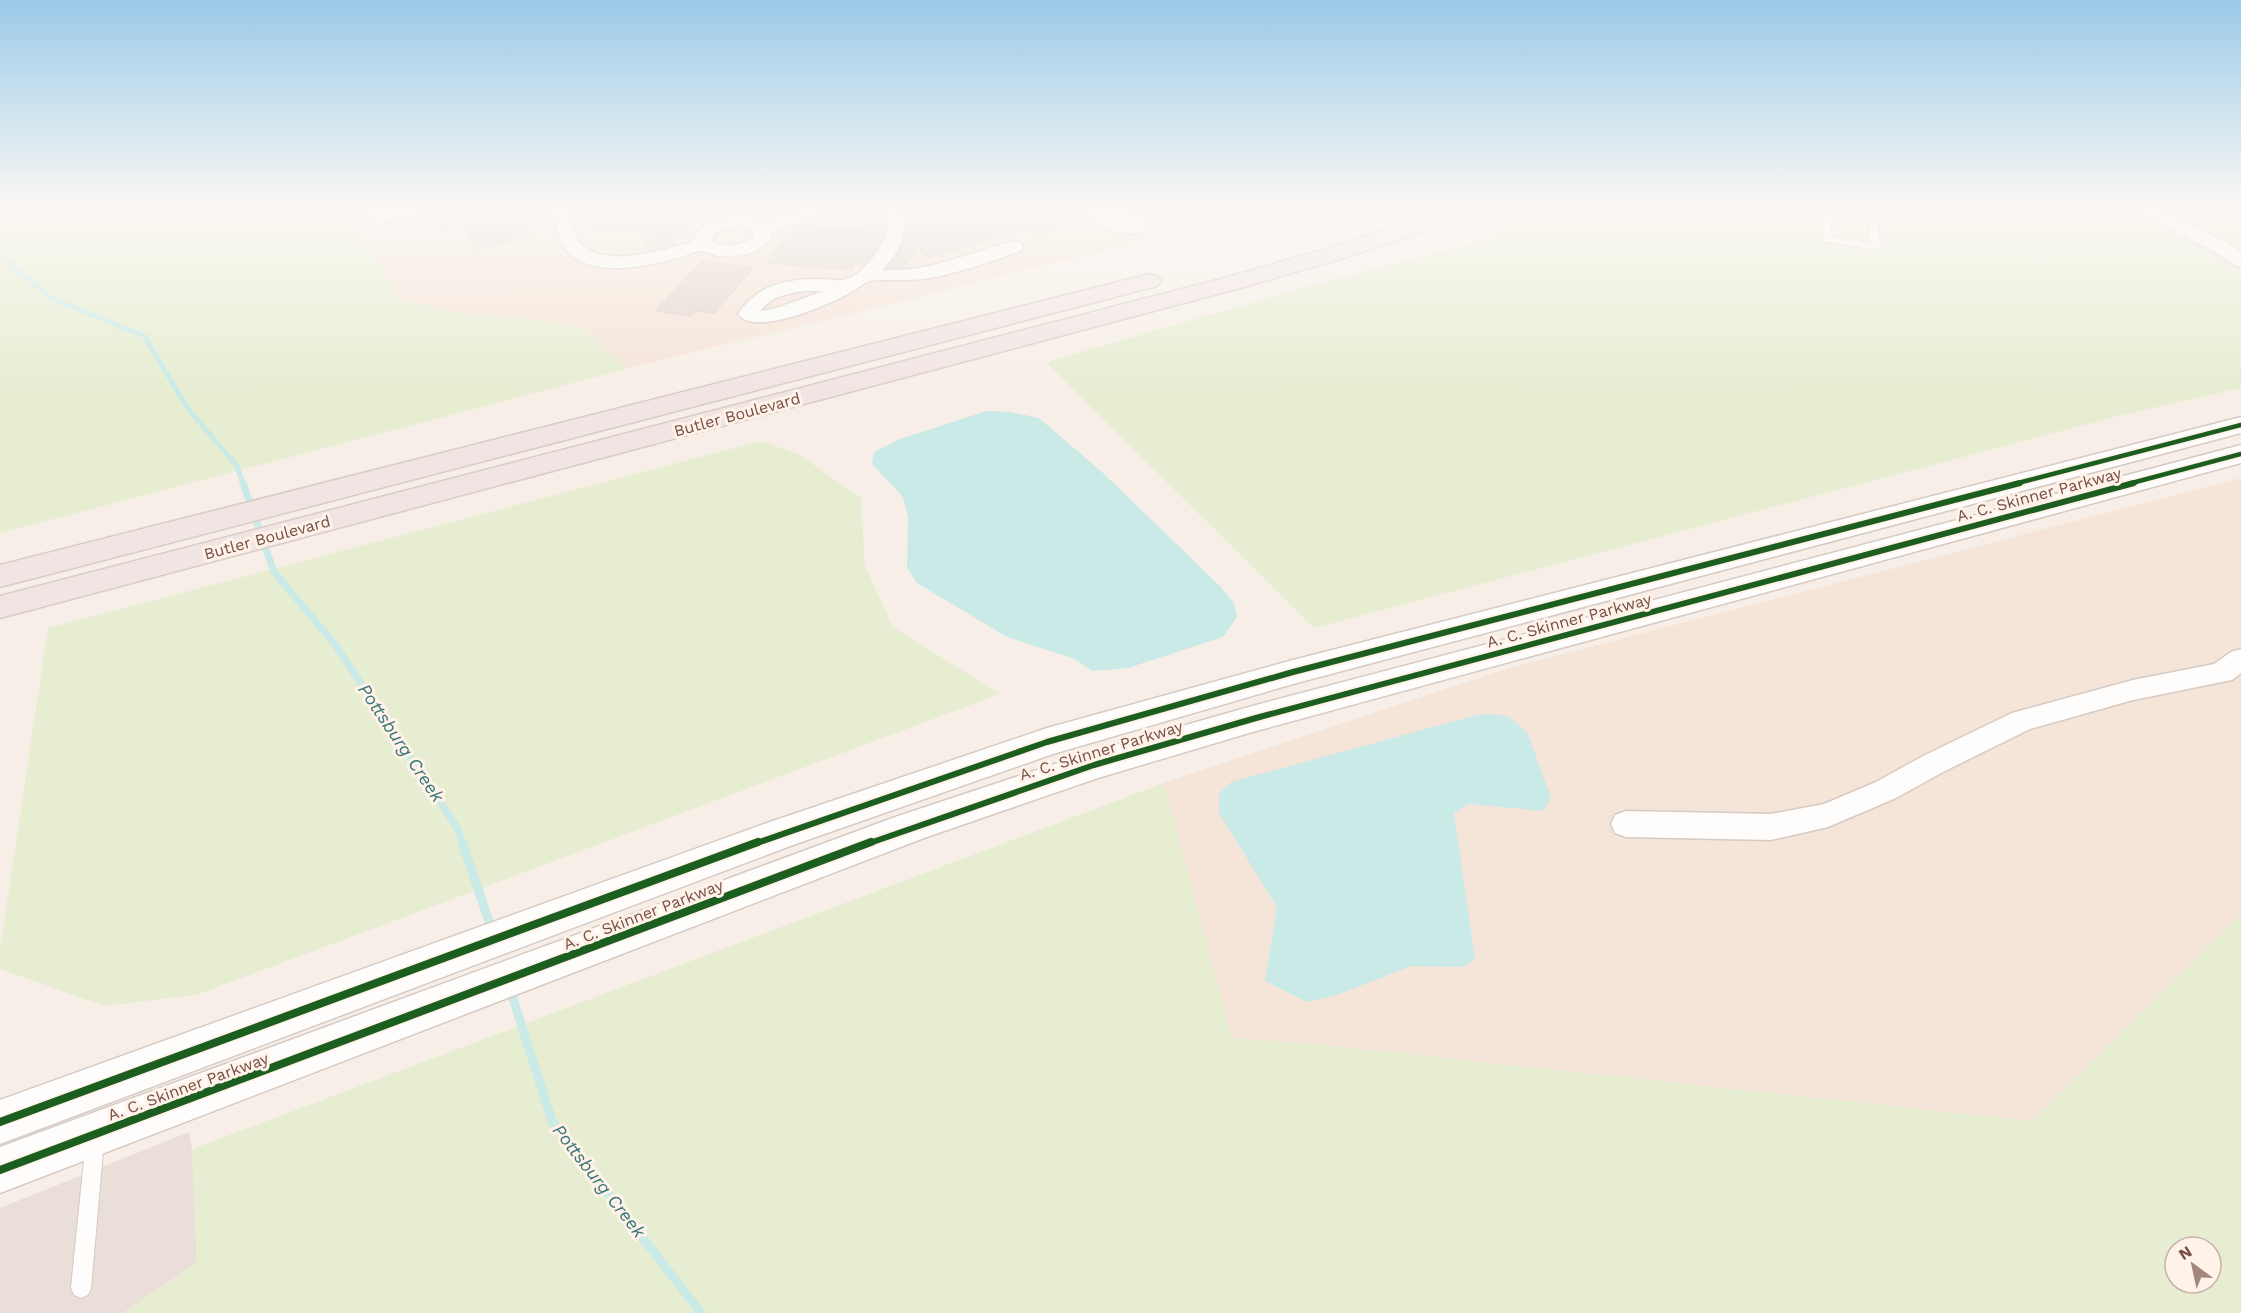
<svg xmlns="http://www.w3.org/2000/svg" width="2241" height="1313" font-family="'Work Sans',sans-serif">
<rect width="100%" height="100%" fill="#f7efe7"/>
<g fill="#f5e4d8">
<polygon points="337,209 1263,209 1056,263 626,369 583,327 515,318 462,314 400,299 368,242 337,217"/>
<polygon points="2241,478 2241,914 2032,1121 1314,1044 1232,1038 1164,783 1509,668"/>
</g>
<polygon fill="#eaded9" points="189,1132 192,1149 197,1263 123,1313 0,1313 0,1208"/>
<g fill="#e6edd1" fill-rule="evenodd">
<polygon points="0,209 337,209 337,217 368,242 400,299 462,314 515,318 583,327 626,369 0,533"/>
<polygon points="1557,209 2241,209 2241,388 2118,416 1314,628 1046,362 1328,281 1468,244"/>
<polygon points="761,441 798,454 861,498 865,566 893,627 1000,694 196,995 104,1006 0,969 0,950 48,628"/>
<path d="M 1164,783 L 1232,1038 L 1314,1044 L 2032,1121 L 2241,914 L 2241,1313 L 123,1313 L 197,1263 L 192,1149 ZM 2175,1247 L 2211,1247 L 2211,1283 L 2175,1283 Z"/>
</g>
<g fill="#c9eae7">
<polygon points="987,411 1010,412 1039,418 1104,474 1221,587 1234,603 1237,617 1223,637 1128,668 1093,671 1072,658 1007,637 917,583 907,568 908,517 903,497 872,464 874,452 900,439"/>
<polygon points="1495,714 1509,717 1527,732 1551,797 1544,811 1469,804 1454,813 1475,958 1464,967 1411,966 1337,995 1307,1002 1265,981 1277,907 1219,813 1219,794 1231,782 1477,715"/>
</g>
<g fill="none" stroke-linecap="round" stroke-linejoin="round">
<polyline stroke="#c9eae7" stroke-width="5" points="0,255 49,297 144,336 189,410 237,466 243,484"/>
<polyline stroke="#c9eae7" stroke-width="7" points="243,483 274,572 334,643 458,829 463,844"/>
<g stroke="#c9eae7" stroke-width="9">
<polyline points="462,842 492,930"/>
<polyline points="510,989 552,1121 701,1313"/>
</g>
</g>
<g fill="#e3d5cf" stroke="#e0d0c9" stroke-width="1.5">
<polygon points="429,209 516,209 532,232 511,237 513,240 477,250 461,223 439,229"/>
<polygon points="608,209 698,209 673,245 669,246 645,245 654,232 592,229"/>
<polygon points="923,209 1058,209 1076,222 1037,235 1027,227 929,258 919,249 903,267 887,268 903,243 906,226 905,214"/>
<polygon points="884,221 885,232 874,253 863,265 855,264 852,270 768,263 792,227 799,225 865,230 862,227"/>
<polygon points="702,261 753,268 714,313 695,311 690,316 656,311"/>
</g>
<g fill="none" stroke-linecap="round" stroke-linejoin="round">
<g stroke="#d6cac5" stroke-width="2">
<g id="lane">
<polygon points="1613,209 1624,209 1587,225 1579,223"/>
<polygon points="1652,209 1703,209 1688,216 1656,212"/>
<polygon points="1761,209 1782,209 1822,215 1823,209 1831,209 1831,237 1870,243 1869,209 1877,209 1880,247 1875,250 1823,241 1822,220 1765,212"/>
<polygon points="95,1131 101,1134 104,1140 91,1288 88,1295 81,1298 74,1295 71,1288 86,1140 89,1134"/>
</g>
</g>
<g stroke="#d6cac5" stroke-width="3">
<g id="street">
<polygon points="369,209 387,209 386,212 398,209 427,209 424,213 379,224 373,223 367,213"/>
<path d="M 549,209 L 567,209 C 573,219 572,235 580,244 C 606,269 664,250 694,241 L 693,239 L 703,225 L 727,217 L 748,217 L 763,222 L 806,209 L 833,209 L 830,213 L 772,231 L 772,237 C 761,253 737,259 718,256 C 712,255 706,251 700,251 C 693,252 685,256 678,258 C 648,265 608,276 578,260 C 556,248 560,227 549,209 ZM 729,227 L 745,227 L 753,231 L 754,236 C 741,246 726,249 712,241 L 715,233 Z"/>
<path d="M 883,209 L 901,209 C 909,233 900,252 882,270 C 929,273 970,252 1014,241 L 1021,243 L 1023,247 L 1021,251 C 989,262 957,274 923,279 C 912,281 873,279 869,281 C 863,283 858,289 853,291 C 833,303 755,338 738,314 C 758,284 788,278 823,279 C 829,279 835,281 841,280 C 859,280 883,248 887,232 C 888,224 885,216 883,209 ZM 806,291 L 824,291 L 776,308 L 760,311 C 771,296 789,293 806,291 Z"/>
<path d="M 1081,209 L 1122,209 L 1146,216 L 1151,224 C 1135,246 1094,226 1081,209 Z"/>
<polygon points="2133,209 2156,209 2228,243 2241,252 2241,267 2234,265 2214,251 2136,213"/>
<polygon points="2241,649 2241,673 2232,680 2133,700 2030,729 1943,772 1896,798 1828,827 1771,840 1626,837 1615,833 1611,824 1615,815 1626,811 1771,814 1824,804 1876,782 1923,756 2012,713 2133,680 2214,664 2231,652"/>
</g>
</g>
<g stroke="#d6cac4" stroke-width="3">
<g id="secondary">
<polygon points="2241,417 2241,433 1293,684 1053,754 793,845 0,1144 0,1100 767,823 1047,728 1293,660"/>
<polygon points="2241,445 2241,463 1256,731 1098,778 924,838 0,1193 0,1147 898,816 1094,751 1256,705"/>
</g>
</g>
<g stroke="#d8ccc7" stroke-width="3">
<g id="highway">
<polygon points="1449,209 1481,209 1478,214 1344,258 1244,287 0,618 0,596 1228,277 1328,248"/>
<polygon points="1149,274 1157,276 1161,281 1157,286 0,587 0,565"/>
</g>
</g>
<use href="#lane" fill="#fefdfb" fill-rule="evenodd"/>
<use href="#street" fill="#fefdfb" fill-rule="evenodd"/>
<use href="#secondary" fill="#fefdfb" fill-rule="evenodd"/>
<use href="#highway" fill="#f1e5e3" fill-rule="evenodd"/>
<g stroke="#fff2e9" stroke-width="8">
<g id="cycleway-far2">
<polyline points="2014,484 2241,425"/>
<polyline points="2128,484 2241,454"/>
</g>
</g>
<g stroke="#fff2e9" stroke-width="10">
<g id="cycleway-far1">
<polyline points="754,844 1047,742 1293,672 2020,483"/>
<polyline points="867,844 1094,765 1256,718 2134,483"/>
</g>
</g>
<g stroke="#fff2e9" stroke-width="11">
<g id="cycleway">
<polyline points="0,1122 758,842"/>
<polyline points="0,1170 871,842"/>
</g>
</g>
<use href="#cycleway-far2" stroke="#1b5e20" stroke-width="4.5"/>
<use href="#cycleway-far1" stroke="#1b5e20" stroke-width="6"/>
<use href="#cycleway" stroke="#1b5e20" stroke-width="8"/>
</g>
<linearGradient id="sky" x2="0" y2="1"><stop stop-color="#9bcae8"/><stop offset="0.53" stop-color="#fbf8f4"/><stop offset="1" stop-color="#fbf8f4" stop-opacity="0"/></linearGradient>
<rect width="2241" height="393" fill="url(#sky)"/>
<g text-anchor="middle" stroke-width="6" stroke-linejoin="round" paint-order="stroke">
<g font-size="16" fill="#764f47" stroke="#fff2e9">
<text transform="translate(737 414) rotate(-15)" y="6">Butler Boulevard</text>
<text transform="translate(2039 494) rotate(-15)" y="6">A. C. Skinner Parkway</text>
<text transform="translate(267 537) rotate(-15)" y="6">Butler Boulevard</text>
<text transform="translate(1569 620) rotate(-15)" y="6">A. C. Skinner Parkway</text>
<text transform="translate(1101 750) rotate(-17)" y="6">A. C. Skinner Parkway</text>
<text transform="translate(643 914) rotate(-21)" y="6">A. C. Skinner Parkway</text>
<text transform="translate(188 1086) rotate(-20)" y="6">A. C. Skinner Parkway</text>
</g>
<g font-size="18" font-style="italic" fill="#377676" stroke="#fff2e9">
<text transform="translate(401 743) rotate(56)" y="6">Pottsburg Creek</text>
<text transform="translate(599 1181) rotate(52)" y="6">Pottsburg Creek</text>
</g>
</g>
<g transform="translate(2193 1265) rotate(327)"><circle r="28" fill="#fff2e9" stroke="#c8b1a8" stroke-width="1.5"/>
<path d="M0-4.5L10 22L0 15L-10 22Z" fill="#a3877f"/>
<text y="-9" font-size="16" font-weight="bold" text-anchor="middle" fill="#764f47">N</text>
</g>
</svg>
